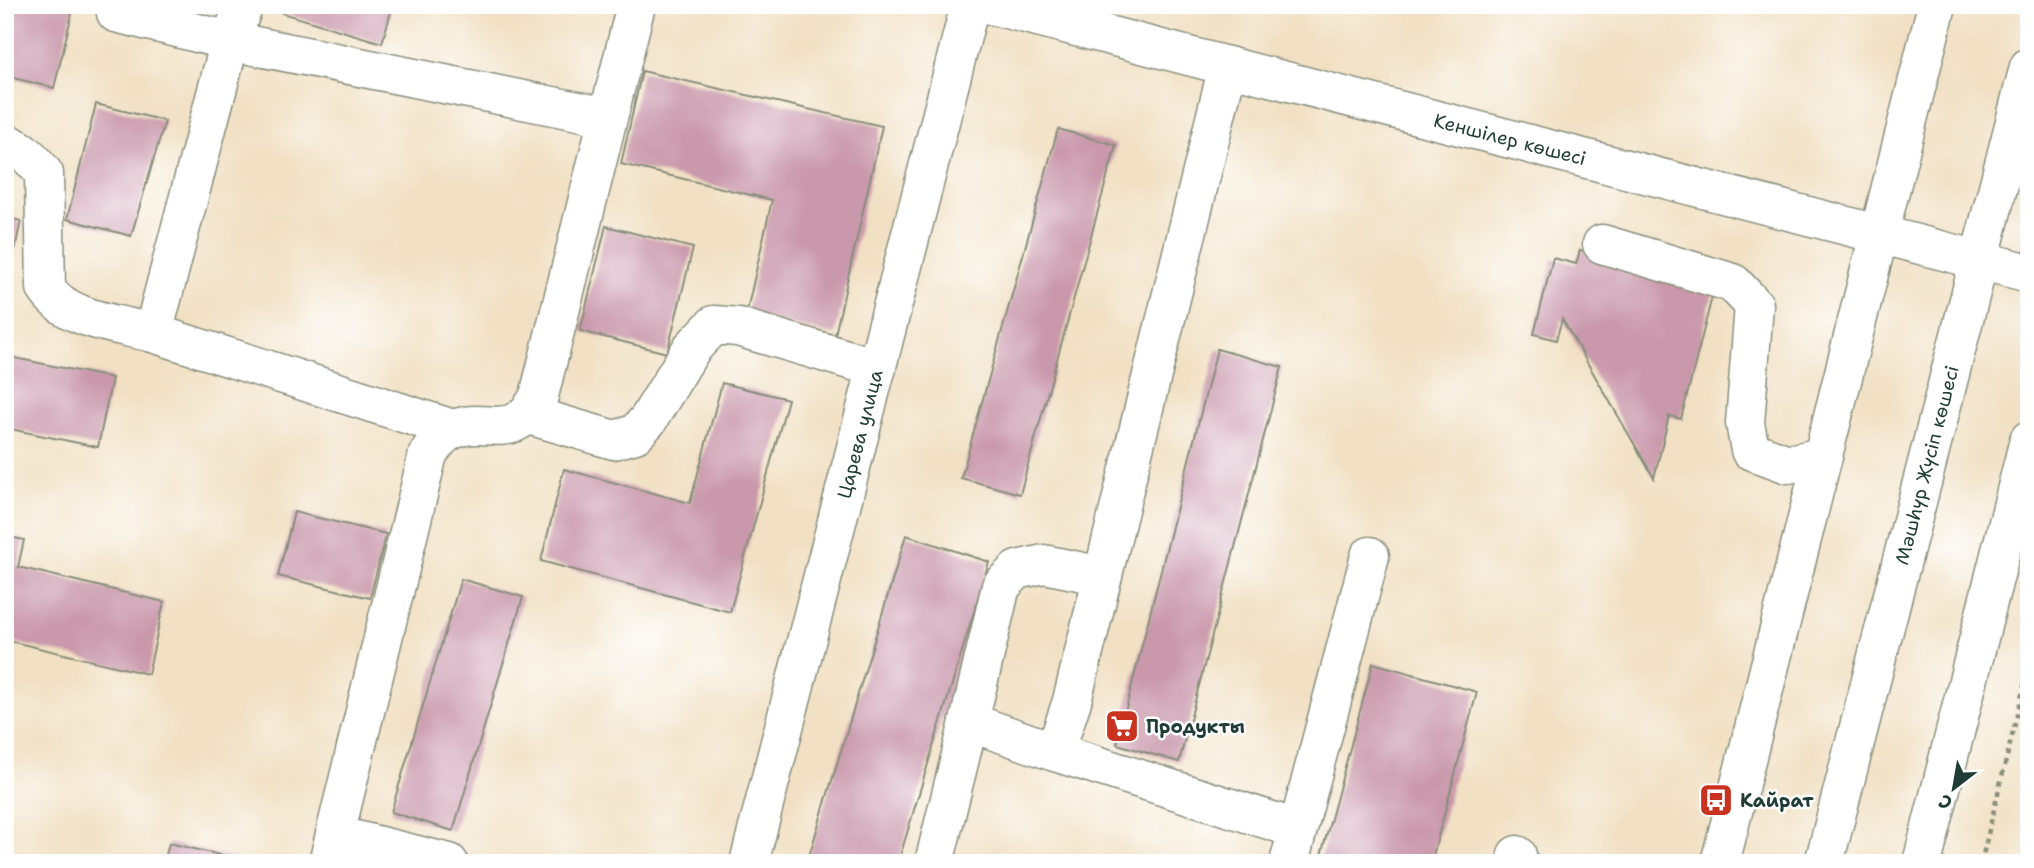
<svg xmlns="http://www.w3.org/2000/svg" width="2034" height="868" font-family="'Shantell Sans',sans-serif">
<rect width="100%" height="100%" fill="#fff"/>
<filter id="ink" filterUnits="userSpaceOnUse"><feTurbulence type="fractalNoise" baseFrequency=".0143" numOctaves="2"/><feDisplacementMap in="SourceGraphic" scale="14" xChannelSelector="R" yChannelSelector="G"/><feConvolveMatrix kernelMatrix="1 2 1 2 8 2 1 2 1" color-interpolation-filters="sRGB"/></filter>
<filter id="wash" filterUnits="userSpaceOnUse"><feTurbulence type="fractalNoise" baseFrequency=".00686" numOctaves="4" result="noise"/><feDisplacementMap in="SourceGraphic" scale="28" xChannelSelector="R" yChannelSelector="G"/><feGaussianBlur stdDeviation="1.57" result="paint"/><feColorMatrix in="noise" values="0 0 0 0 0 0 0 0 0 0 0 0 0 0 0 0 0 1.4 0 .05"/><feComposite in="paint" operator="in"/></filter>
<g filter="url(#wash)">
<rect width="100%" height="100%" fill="#f1e0c3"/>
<g id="blocks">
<g fill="#c998ab">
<polygon points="5,5 74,5 54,88 5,76"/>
<polygon points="284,5 393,5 382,43 282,13"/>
<polygon points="642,71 882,126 835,335 746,315 772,200 621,164"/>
<polygon points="96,104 165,121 131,236 67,219"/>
<polygon points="1058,129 1116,145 1020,494 961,478"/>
<polygon points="5,217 21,221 6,291 5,291"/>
<polygon points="606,226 693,248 667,353 580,331"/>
<polygon points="1580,250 1715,285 1681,419 1669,416 1654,478 1562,319 1556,340 1534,334 1553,258 1576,264"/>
<polygon points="1217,349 1282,367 1179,762 1117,744"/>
<polygon points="5,356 112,378 98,447 5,428"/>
<polygon points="722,383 788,399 730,612 541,561 564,469 690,503"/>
<polygon points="294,512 386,534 370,598 278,576"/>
<polygon points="906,535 989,562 898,863 807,863"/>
<polygon points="5,536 24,540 18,567 164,602 148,674 5,640"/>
<polygon points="461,579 523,597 453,831 391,812"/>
<polygon points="1373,663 1477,692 1431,863 1319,863"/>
<polygon points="169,843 250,862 250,863 164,863"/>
</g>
</g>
</g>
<g filter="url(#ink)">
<use href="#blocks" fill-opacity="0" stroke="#888e7c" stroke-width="2"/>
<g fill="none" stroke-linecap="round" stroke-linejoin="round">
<g stroke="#888e7c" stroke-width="41">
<g id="minor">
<path id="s1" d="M 991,5 L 2029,273"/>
<polyline points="116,13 230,41 244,5"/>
<polyline points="1228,66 1072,701 1055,752 1297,829"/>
<path d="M 5,143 C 23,149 33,159 44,174 L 46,288 C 65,320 119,324 153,333"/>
<polyline points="1602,244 1733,283 1754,305 1745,423 1750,450 1788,464 1823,457"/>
<polyline points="529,415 614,440 635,434 648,420 692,348 714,325 738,327 877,368"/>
<polyline points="453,429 153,333 230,41 608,117"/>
<polyline points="969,722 1001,586 1017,570 1044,564 1103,576"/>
<polyline points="335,835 449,863"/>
<path d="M 328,863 L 428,454 C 434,445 441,435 452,430 C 487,414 513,446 539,396 L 636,5"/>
<path id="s2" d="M 749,863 L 970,5"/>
<polyline points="934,863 969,722 1055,752"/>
<polyline points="1289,863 1370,556"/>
<polyline points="1516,863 1517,855"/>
<polyline points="1720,863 1937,5"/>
<polyline points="1922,863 2029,440"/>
</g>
</g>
<g stroke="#888e7c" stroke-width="41">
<g id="major">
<path id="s3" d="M 1824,863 L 2029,67"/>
</g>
</g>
<polyline stroke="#888e7c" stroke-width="4.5" stroke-dasharray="5 5" stroke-linecap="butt" points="1981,863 2029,666"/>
<use href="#minor" stroke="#fff" stroke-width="38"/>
<use href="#major" stroke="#fff" stroke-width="38"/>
</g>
</g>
<defs>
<g id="supermarket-square" transform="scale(1.75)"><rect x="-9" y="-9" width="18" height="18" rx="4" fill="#c8321e" stroke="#fff"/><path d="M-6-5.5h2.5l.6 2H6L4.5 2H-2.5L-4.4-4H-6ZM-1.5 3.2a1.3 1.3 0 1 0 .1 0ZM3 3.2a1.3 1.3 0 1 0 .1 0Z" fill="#fff"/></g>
<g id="bus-square" transform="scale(1.75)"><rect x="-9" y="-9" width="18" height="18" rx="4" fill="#c8321e" stroke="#fff"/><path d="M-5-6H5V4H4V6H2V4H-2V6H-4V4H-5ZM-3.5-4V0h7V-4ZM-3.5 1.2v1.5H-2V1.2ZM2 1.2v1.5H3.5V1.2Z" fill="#fff"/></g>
</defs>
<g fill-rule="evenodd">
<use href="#supermarket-square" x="1122" y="726"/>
<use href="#bus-square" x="1716" y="800"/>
</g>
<g text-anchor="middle" stroke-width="5" stroke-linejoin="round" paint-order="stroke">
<g font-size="19" fill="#1f3d34" stroke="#fff">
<text dy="7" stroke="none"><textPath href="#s1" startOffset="536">Кеншілер көшесі</textPath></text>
<text dy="7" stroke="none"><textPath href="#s2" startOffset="443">Царева улица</textPath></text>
<text dy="7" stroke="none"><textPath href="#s3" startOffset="411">Мәшһүр Жүсіп көшесі</textPath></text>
</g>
<g font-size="19" font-weight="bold" fill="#1f3d34" stroke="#fff" text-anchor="start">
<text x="1146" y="733">Продукты</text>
<text x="1740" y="807">Кайрат</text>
</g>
</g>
<rect width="2034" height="868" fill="none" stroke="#fff" stroke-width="28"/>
<g transform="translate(1954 788) rotate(211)" stroke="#ffffff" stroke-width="5" paint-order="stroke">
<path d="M0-5L12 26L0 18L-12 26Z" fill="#1f3d34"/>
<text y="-10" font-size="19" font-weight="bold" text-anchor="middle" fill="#1f3d34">С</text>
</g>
</svg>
